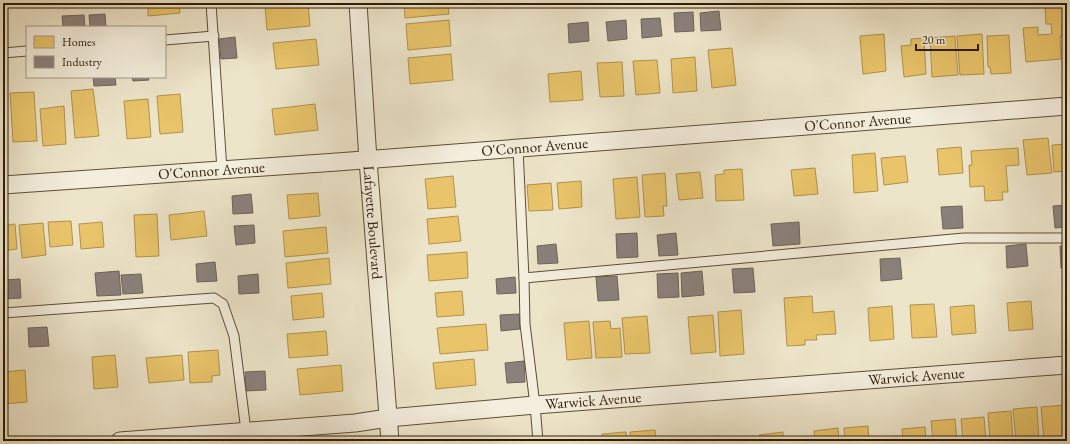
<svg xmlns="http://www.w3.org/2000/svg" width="1070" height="444" font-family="'EB Garamond',serif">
<rect width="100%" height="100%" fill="#ede5ca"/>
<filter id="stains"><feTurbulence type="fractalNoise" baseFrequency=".005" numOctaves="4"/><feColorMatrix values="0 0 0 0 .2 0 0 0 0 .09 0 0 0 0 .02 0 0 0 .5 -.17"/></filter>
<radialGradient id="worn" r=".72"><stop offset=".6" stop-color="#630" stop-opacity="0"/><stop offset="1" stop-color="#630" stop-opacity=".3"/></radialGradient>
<g fill="#e9c46a" stroke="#b1924b">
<polygon points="148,3 179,3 180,13 148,16"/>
<polygon points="300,3 308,3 310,26 267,30 265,6"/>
<polygon points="404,3 448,3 449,14 405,18"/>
<polygon points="1065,4 1067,23 1062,24 1062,36 1060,36 1061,59 1026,62 1023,28 1038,27 1038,35 1052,34 1051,24 1046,24 1045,6"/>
<polygon points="449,20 451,46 408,50 406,24"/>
<polygon points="884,34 886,71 863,74 860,36"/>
<polygon points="982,34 984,74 960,75 957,36"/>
<polygon points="1009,35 1011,73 991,74 990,67 988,67 987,36"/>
<polygon points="955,36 958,75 932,77 930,38"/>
<polygon points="924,38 926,74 904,77 901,46 911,45 911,39"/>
<polygon points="316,39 319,65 276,69 273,43"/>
<polygon points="732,48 736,85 712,88 708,50"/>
<polygon points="451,54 453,80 410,84 408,58"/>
<polygon points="695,57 697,91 673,93 671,59"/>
<polygon points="657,60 660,93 636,95 633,61"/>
<polygon points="622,62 624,96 600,97 597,63"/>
<polygon points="3,70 6,107 3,107"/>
<polygon points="581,71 583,100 550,102 548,74"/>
<polygon points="93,89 99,136 75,138 71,91"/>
<polygon points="34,92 37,141 13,142 10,93"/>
<polygon points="180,94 183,132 160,134 157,96"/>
<polygon points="148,99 151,137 127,139 124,101"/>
<polygon points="315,104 318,130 275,135 272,109"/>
<polygon points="64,106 66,144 43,146 40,109"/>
<polygon points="1048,138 1052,173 1027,175 1023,140"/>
<polygon points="1067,144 1067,171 1054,172 1052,145"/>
<polygon points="961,147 963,173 939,175 937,149"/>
<polygon points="1018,148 1019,165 1006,166 1008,192 1002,192 1003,200 985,201 984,186 970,187 969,165 972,165 971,151"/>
<polygon points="875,153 878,191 854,193 852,155"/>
<polygon points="905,156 908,182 884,185 881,158"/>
<polygon points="815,168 818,194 794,196 791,170"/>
<polygon points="742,169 744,200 716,201 715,175 724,174 724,170"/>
<polygon points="700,172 703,198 679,200 676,174"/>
<polygon points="665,173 667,206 663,206 664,216 645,217 642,175"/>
<polygon points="453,176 456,207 428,209 425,179"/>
<polygon points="637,177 640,217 616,219 613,179"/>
<polygon points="581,181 582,207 559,209 557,183"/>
<polygon points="551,183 553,210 529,211 527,185"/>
<polygon points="318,193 320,216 289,219 287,195"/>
<polygon points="204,211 207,236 171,240 169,215"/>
<polygon points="157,214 159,256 136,257 134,215"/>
<polygon points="458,216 461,241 429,244 427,219"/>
<polygon points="71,221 73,245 50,247 48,222"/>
<polygon points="102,222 104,247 81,249 79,224"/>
<polygon points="43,223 46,255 22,258 19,225"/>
<polygon points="15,224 17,249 3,251 3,226"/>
<polygon points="326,227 328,253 285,257 283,231"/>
<polygon points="467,252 468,278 429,281 427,255"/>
<polygon points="329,258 331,284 288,288 286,263"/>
<polygon points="1063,289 1067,289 1067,330 1066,330"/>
<polygon points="462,291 464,315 437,317 435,293"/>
<polygon points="322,293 324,317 293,320 291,296"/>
<polygon points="812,296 813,313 834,311 836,334 816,335 817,340 805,340 805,345 787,346 784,298"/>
<polygon points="1031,301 1033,329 1009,331 1007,303"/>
<polygon points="934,304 937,337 912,338 910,305"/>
<polygon points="974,305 976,333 952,335 950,307"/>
<polygon points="892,306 894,339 870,341 868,308"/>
<polygon points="741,310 744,354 720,356 718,312"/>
<polygon points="713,315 716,352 691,354 688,317"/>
<polygon points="647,316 650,353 625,354 622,318"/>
<polygon points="589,321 592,358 567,360 564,323"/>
<polygon points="610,321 611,329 620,328 622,357 596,358 593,322"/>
<polygon points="486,324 488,350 440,354 437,328"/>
<polygon points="326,331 328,355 289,358 287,334"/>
<polygon points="218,350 220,375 212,376 212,382 190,383 188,352"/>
<polygon points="115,355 118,387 94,389 92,357"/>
<polygon points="182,355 184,380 149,383 146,358"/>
<polygon points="474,359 476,385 436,389 433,363"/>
<polygon points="341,365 343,391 300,395 297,369"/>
<polygon points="25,370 27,402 4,404 3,372"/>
<polygon points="1065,405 1067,441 1044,441 1041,407"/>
<polygon points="1037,407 1039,441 1016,441 1013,409"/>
<polygon points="1011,411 1013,441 990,441 988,413"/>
<polygon points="984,417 986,441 963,441 961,419"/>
<polygon points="955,419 957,441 933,441 931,421"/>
<polygon points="868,426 869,441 845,441 844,428"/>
<polygon points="925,427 926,441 903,441 902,429"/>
<polygon points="838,428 839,441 815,441 814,431"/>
<polygon points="655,430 656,441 631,441 630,432"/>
<polygon points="626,432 627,441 602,441 602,434"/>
<polygon points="783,432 783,441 759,441 759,435"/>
<polygon points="720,436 720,441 695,441 694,438"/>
<polygon points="568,437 568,441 544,441 544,439"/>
<polygon points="599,438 599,441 582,441 582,440"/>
<polygon points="689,438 689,441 664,441 664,440"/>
</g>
<g fill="#8a817c" stroke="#6e6358">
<polygon points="719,11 721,30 701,31 700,13"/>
<polygon points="693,12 694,31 675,32 674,13"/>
<polygon points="105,14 106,27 90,27 89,15"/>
<polygon points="84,15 85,27 63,27 62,16"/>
<polygon points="660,18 662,36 642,38 641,19"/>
<polygon points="626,20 627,39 608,41 606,22"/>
<polygon points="588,22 589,41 569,43 568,24"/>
<polygon points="235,37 237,58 221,59 219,39"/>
<polygon points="93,77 115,77 116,85 94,86"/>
<polygon points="132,77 148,77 149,80 133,81"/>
<polygon points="251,194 253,213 233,214 232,196"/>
<polygon points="1067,205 1067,227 1055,228 1053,206"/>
<polygon points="962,206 963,228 943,229 941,207"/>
<polygon points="799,222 800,244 773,246 771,224"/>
<polygon points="254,225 255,243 236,245 234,226"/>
<polygon points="637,233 638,257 617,258 616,234"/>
<polygon points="676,233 678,255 659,256 657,235"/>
<polygon points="556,244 558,263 538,264 537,246"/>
<polygon points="1026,244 1028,266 1007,268 1006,246"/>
<polygon points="1060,246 1067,246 1067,268 1061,268"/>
<polygon points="900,258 902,279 881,281 880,259"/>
<polygon points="215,262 217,281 197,282 196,264"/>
<polygon points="753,268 755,292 734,293 732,269"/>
<polygon points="119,271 121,295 97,296 95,273"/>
<polygon points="702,271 704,295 682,297 681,273"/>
<polygon points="678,273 679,297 658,298 657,274"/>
<polygon points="141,274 143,293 123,294 121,275"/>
<polygon points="258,274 259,293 239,294 238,276"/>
<polygon points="617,276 619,300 598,301 596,277"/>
<polygon points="515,277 516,293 497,294 496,279"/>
<polygon points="20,279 21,298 3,299 3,280"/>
<polygon points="519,314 520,329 501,331 500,315"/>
<polygon points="47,327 49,346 29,347 28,328"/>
<polygon points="524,361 525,382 507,383 505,363"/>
<polygon points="265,371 266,390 246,391 245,372"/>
</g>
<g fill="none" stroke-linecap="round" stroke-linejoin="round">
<g stroke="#5e4e36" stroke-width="11">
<g id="lane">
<polyline points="211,3 222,170"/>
<polyline points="165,40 214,36"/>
<polyline points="3,53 27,51"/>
<polyline points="518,148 524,278 964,238 1067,238"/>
<polyline points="524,278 525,324 535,405 538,441"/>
<polyline points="3,313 214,298 223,304 234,336 246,431"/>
</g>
</g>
<g stroke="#5e4e36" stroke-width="19">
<g id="street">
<path id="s1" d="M 358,3 L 368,160 L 390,441"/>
<path id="s2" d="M 3,185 L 337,162 L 1067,106"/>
<path id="s3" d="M 120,441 L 355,423 L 388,418 L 535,405 L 1067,365"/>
</g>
</g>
<use href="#lane" stroke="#f3eedd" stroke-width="9"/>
<use href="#street" stroke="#f3eedd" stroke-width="17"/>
</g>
<g text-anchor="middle" stroke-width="4" stroke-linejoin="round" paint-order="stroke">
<g font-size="15" fill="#2e1c04" stroke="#f3eedd">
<text dy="5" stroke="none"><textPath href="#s2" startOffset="857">O'Connor Avenue</textPath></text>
<text dy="5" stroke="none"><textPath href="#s2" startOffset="533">O'Connor Avenue</textPath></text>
<text dy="5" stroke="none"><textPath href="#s2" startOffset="209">O'Connor Avenue</textPath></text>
<text dy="5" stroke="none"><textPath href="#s1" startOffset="220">Lafayette Boulevard</textPath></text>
<text dy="5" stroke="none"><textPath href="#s3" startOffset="799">Warwick Avenue</textPath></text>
<text dy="5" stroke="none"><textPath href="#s3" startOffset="475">Warwick Avenue</textPath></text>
</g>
</g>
<rect width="1070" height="444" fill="none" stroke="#ede5ca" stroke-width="16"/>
<rect x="4" y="4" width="1062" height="436" fill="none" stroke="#2e1c04" stroke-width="2"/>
<rect x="8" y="8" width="1054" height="428" fill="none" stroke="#2e1c04"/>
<rect x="26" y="26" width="140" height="52" fill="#f3eedd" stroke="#a49a86"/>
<rect x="34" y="36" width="20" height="12" fill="#e9c46a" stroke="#a49a86"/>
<text x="62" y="46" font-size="12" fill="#2e1c04">Homes</text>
<rect x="34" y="56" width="20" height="12" fill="#8a817c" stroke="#a49a86"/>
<text x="62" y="66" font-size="12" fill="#2e1c04">Industry</text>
<path d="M916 44v6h62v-6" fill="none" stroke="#2e1c04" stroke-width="2"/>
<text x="922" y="44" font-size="12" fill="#2e1c04" stroke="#f3eedd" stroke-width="3" paint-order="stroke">20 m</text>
<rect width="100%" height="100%" filter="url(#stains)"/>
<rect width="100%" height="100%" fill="url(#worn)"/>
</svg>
